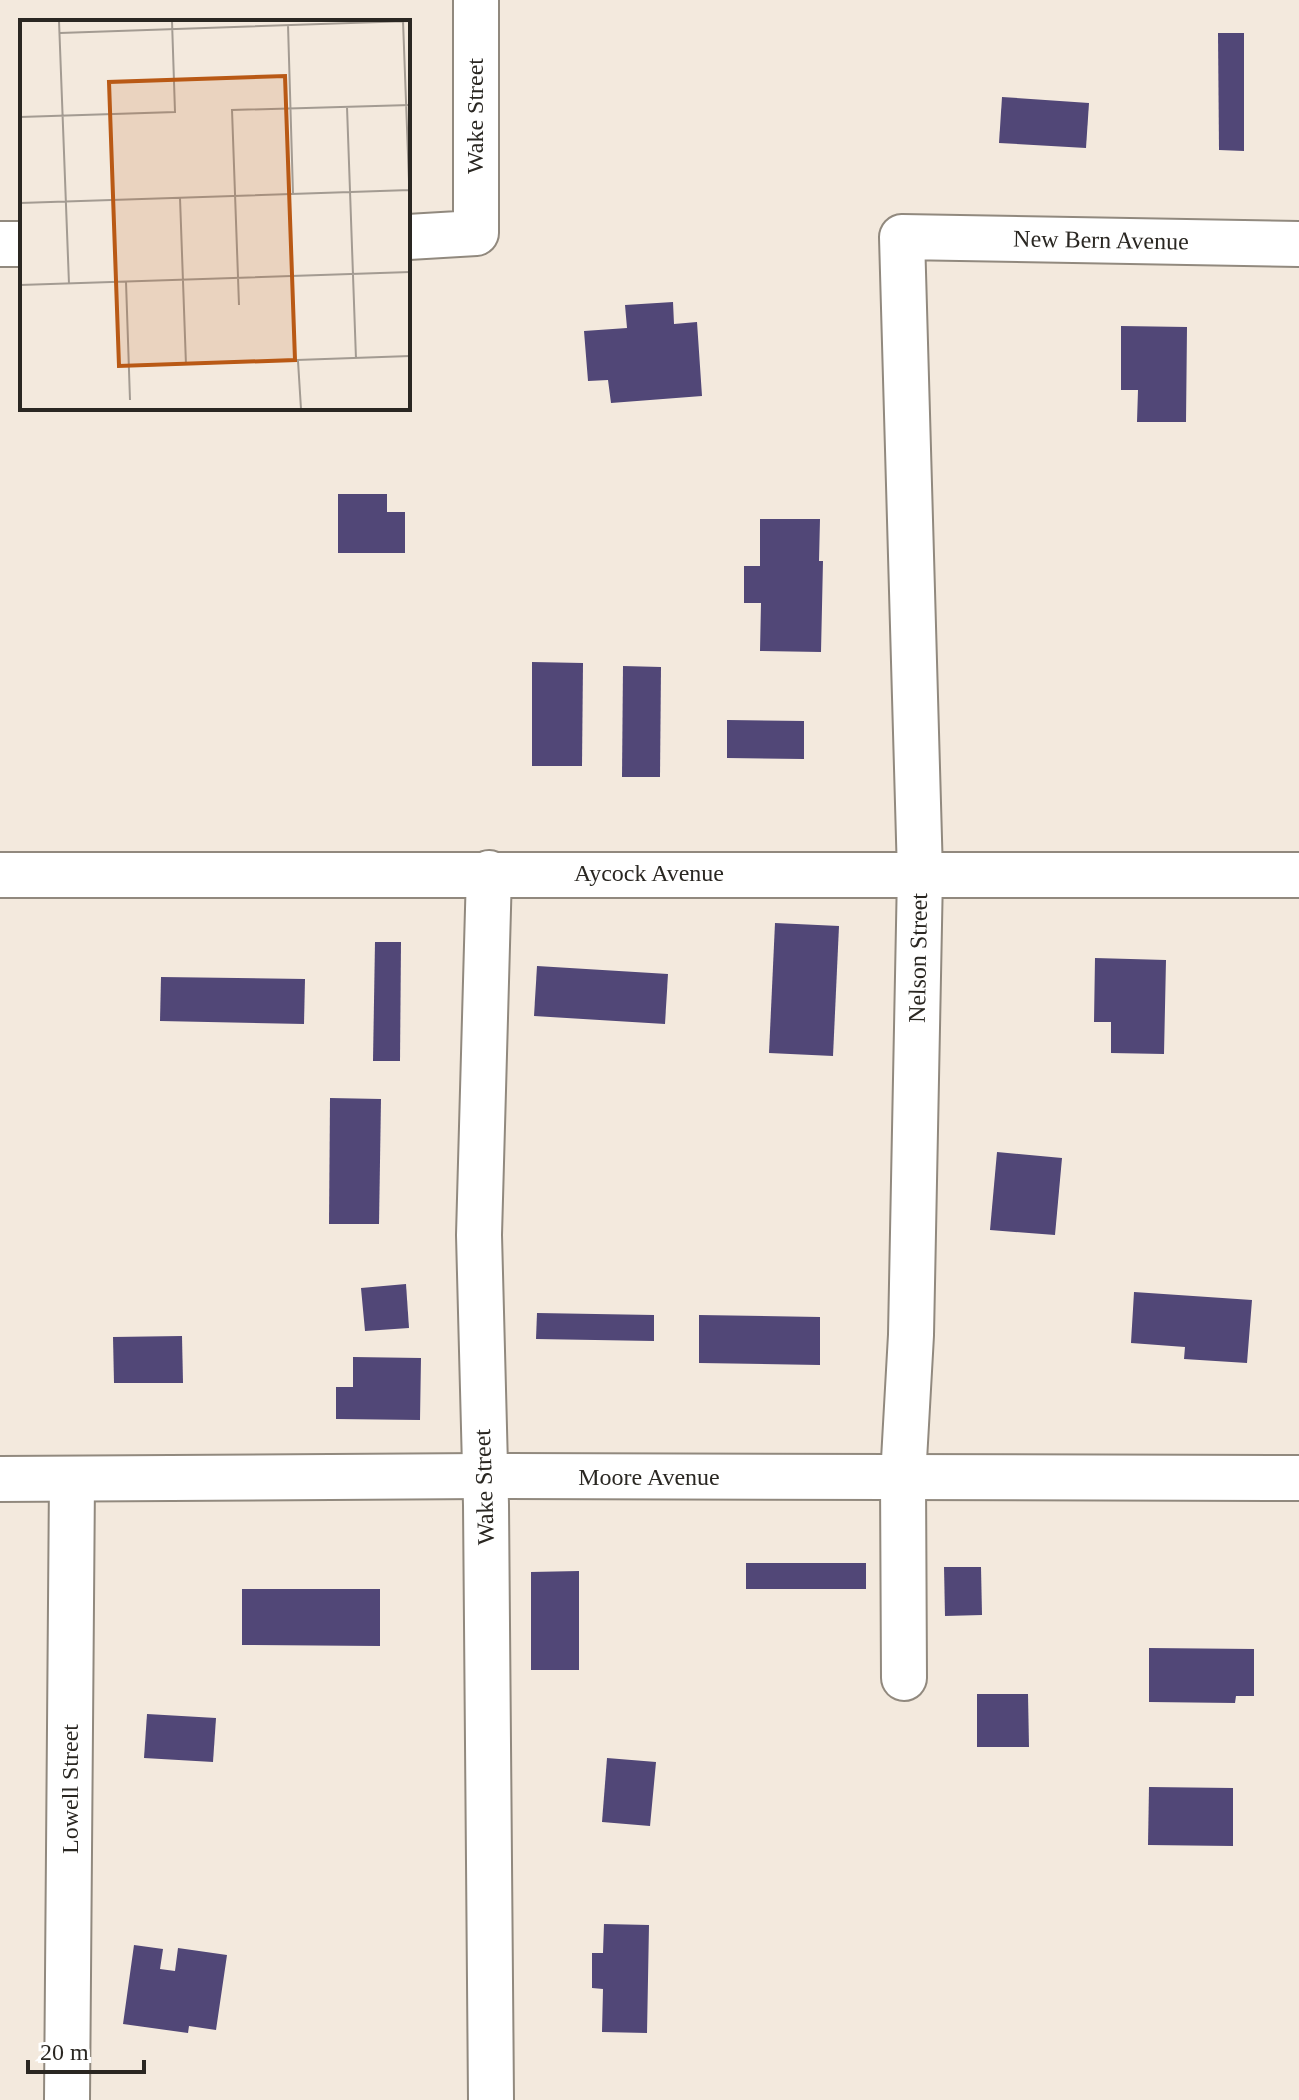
<svg xmlns="http://www.w3.org/2000/svg" width="1299" height="2100" font-family="Georgia,serif">
<rect width="100%" height="100%" fill="#f3e9dd"/>
<g fill="#514777">
<polygon points="1218,33 1244,33 1244,151 1219,150"/>
<polygon points="1002,97 1089,103 1086,148 999,143"/>
<polygon points="673,302 674,324 697,322 702,396 611,403 608,380 588,381 584,331 627,328 625,305"/>
<polygon points="1121,326 1187,327 1186,422 1137,422 1138,390 1121,390"/>
<polygon points="338,494 387,494 387,512 405,512 405,553 338,553"/>
<polygon points="760,519 820,519 819,561 823,561 821,652 760,651 761,603 744,603 744,566 760,566"/>
<polygon points="532,662 583,663 582,766 532,766"/>
<polygon points="623,666 661,667 660,777 622,777"/>
<polygon points="727,720 804,721 804,759 727,758"/>
<polygon points="775,923 839,926 833,1056 769,1053"/>
<polygon points="375,942 401,942 400,1061 373,1061"/>
<polygon points="1095,958 1166,960 1164,1054 1111,1053 1111,1022 1094,1022"/>
<polygon points="537,966 668,974 665,1024 534,1016"/>
<polygon points="161,977 305,979 304,1024 160,1021"/>
<polygon points="330,1098 381,1099 379,1224 329,1224"/>
<polygon points="997,1152 1062,1158 1055,1235 990,1230"/>
<polygon points="406,1284 409,1328 365,1331 361,1288"/>
<polygon points="1134,1292 1252,1300 1247,1363 1184,1359 1185,1347 1131,1343"/>
<polygon points="537,1313 654,1315 654,1341 536,1339"/>
<polygon points="699,1315 820,1317 820,1365 699,1363"/>
<polygon points="182,1336 183,1383 114,1383 113,1337"/>
<polygon points="353,1357 421,1358 420,1420 336,1419 336,1387 353,1387"/>
<rect x="746" y="1563" width="120" height="26"/>
<polygon points="944,1567 981,1567 982,1615 945,1616"/>
<polygon points="579,1571 579,1670 531,1670 531,1572"/>
<polygon points="242,1589 380,1589 380,1646 242,1645"/>
<polygon points="1149,1648 1254,1649 1254,1696 1236,1696 1235,1703 1149,1702"/>
<polygon points="977,1694 1028,1694 1029,1747 977,1747"/>
<polygon points="147,1714 216,1718 213,1762 144,1758"/>
<polygon points="607,1758 656,1762 650,1826 602,1822"/>
<polygon points="1149,1787 1233,1788 1233,1846 1148,1845"/>
<polygon points="604,1924 649,1925 647,2033 602,2032 603,1989 592,1988 592,1953 603,1953"/>
<polygon points="134,1945 163,1949 160,1969 175,1971 178,1948 227,1955 216,2030 189,2026 188,2033 123,2024"/>
</g>
<g fill="none" stroke-linecap="round" stroke-linejoin="round">
<g stroke="#91897e" stroke-width="48">
<g id="minor">
<polyline points="408,237 476,233 476,0"/>
<polyline points="0,244 22,244"/>
<polyline points="489,873 479,1235 486,1505 491,2100"/>
<polyline points="0,875 1299,875"/>
<polyline points="0,1479 484,1476 1299,1478"/>
<polyline points="904,1678 903,1478 911,1335 920,874 902,237 1299,244"/>
<polyline points="67,2100 72,1479"/>
</g>
</g>
<use href="#minor" stroke="#fff" stroke-width="44"/>
</g>
<g text-anchor="middle" stroke-width="8" stroke-linejoin="round" paint-order="stroke">
<g font-size="24" fill="#2a2722" stroke="#fff">
<text transform="translate(475 116) rotate(-90)" y="8">Wake Street</text>
<text transform="translate(1101 240) rotate(1)" y="8">New Bern Avenue</text>
<text x="649" y="881">Aycock Avenue</text>
<text transform="translate(918 958) rotate(-89)" y="8">Nelson Street</text>
<text x="649" y="1485">Moore Avenue</text>
<text transform="translate(484 1487) rotate(-92)" y="8">Wake Street</text>
<text transform="translate(70 1789) rotate(-90)" y="8">Lowell Street</text>
</g>
</g>
<g transform="translate(20 20)">
<rect width="390" height="390" fill="#f3e9dd"/>
<path fill="none" stroke="#a39b92" stroke-width="2" d="M 39,1 L 49,264M 383,1 L 390,188M 268,5 L 273,174M 40,13 L 390,1M 327,87 L 336,339M 0,97 L 155,92 L 152,1M 160,178 L 166,345M 0,183 L 390,170M 106,262 L 110,380M 0,265 L 390,252M 219,285 L 212,90 L 390,85M 278,341 L 281,389M 108,346 L 390,336"/>
<path fill="#b95915" fill-opacity="0.15" stroke="#b95915" stroke-width="4" d="M 265,56 L 275,340 L 99,346 L 89,62 Z"/>
<rect width="390" height="390" fill="none" stroke="#2a2722" stroke-width="4"/>
</g>
<path d="M28 2060v12h116v-12" fill="none" stroke="#2a2722" stroke-width="4"/>
<text x="40" y="2060" font-size="24" fill="#2a2722" stroke="#ffffff" stroke-width="6" paint-order="stroke">20 m</text>
</svg>
